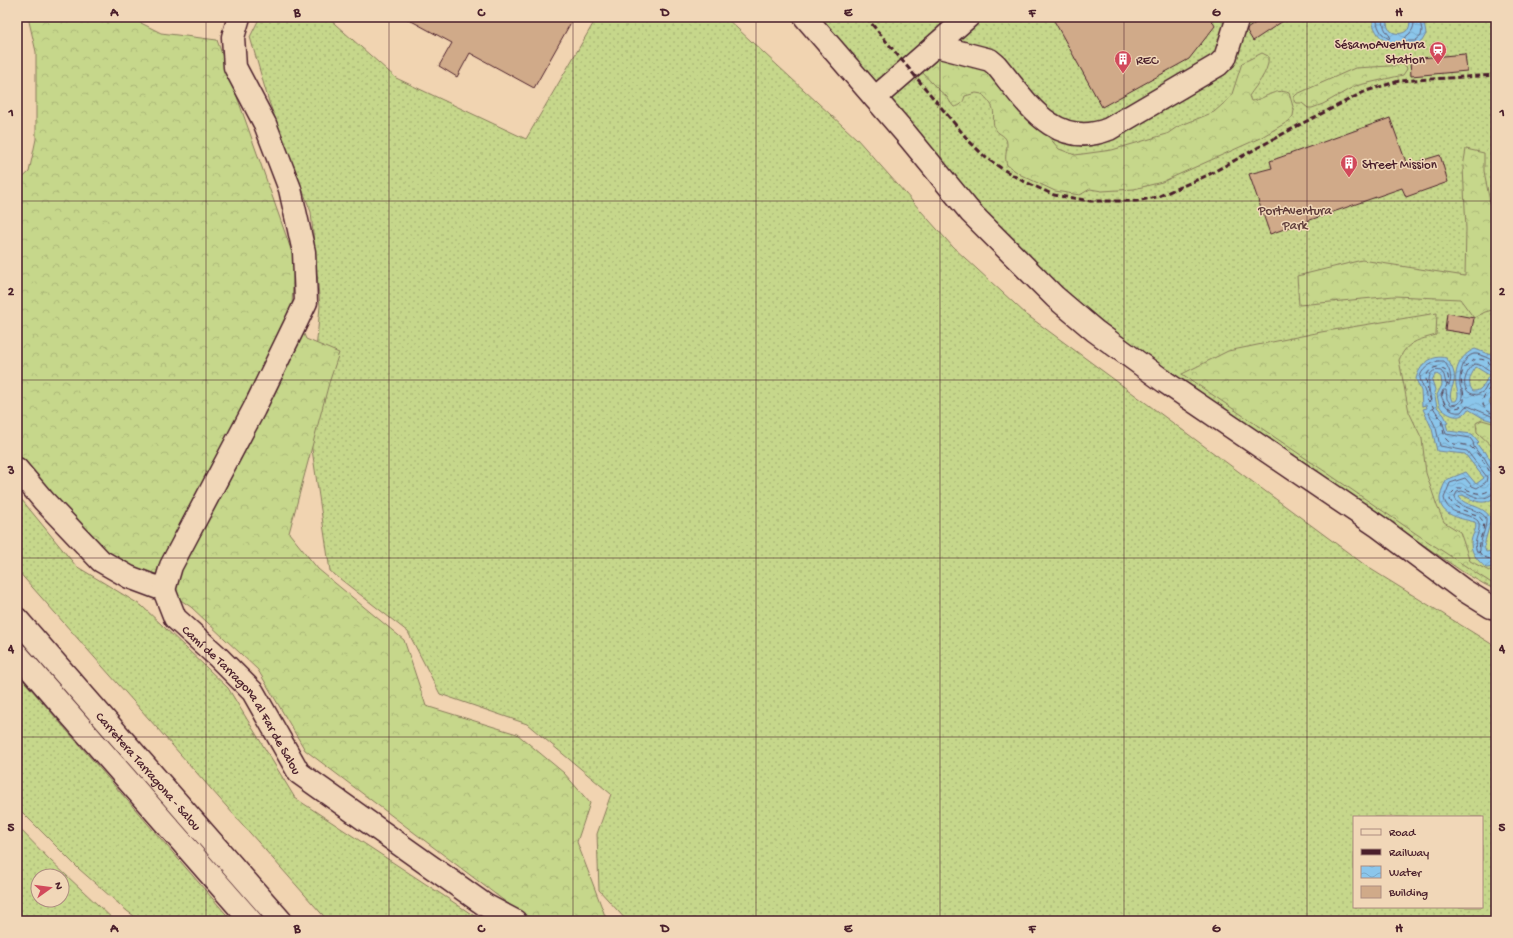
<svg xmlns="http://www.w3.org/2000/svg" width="1513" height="938" font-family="'Gochi Hand',sans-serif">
<defs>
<pattern id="grass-dots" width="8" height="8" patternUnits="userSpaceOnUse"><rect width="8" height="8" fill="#c6d78b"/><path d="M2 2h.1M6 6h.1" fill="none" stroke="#acb878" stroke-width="1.8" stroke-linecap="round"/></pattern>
<pattern id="forest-crowns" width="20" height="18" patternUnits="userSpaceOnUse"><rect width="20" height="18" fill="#c6d78b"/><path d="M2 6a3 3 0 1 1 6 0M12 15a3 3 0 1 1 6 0" fill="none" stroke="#acb878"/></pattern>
<pattern id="water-waves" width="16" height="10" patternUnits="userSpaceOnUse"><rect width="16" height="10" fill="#8bc6eb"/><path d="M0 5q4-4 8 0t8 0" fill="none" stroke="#79aaca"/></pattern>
</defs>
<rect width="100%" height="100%" fill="#f1d4b1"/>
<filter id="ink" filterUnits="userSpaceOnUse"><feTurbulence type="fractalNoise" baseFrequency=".025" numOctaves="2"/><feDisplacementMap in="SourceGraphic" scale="8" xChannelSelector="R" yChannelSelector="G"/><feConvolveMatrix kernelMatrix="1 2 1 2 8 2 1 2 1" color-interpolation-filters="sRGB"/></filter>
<g filter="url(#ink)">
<g fill="url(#grass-dots)" stroke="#887b5b" fill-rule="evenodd">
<path d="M 260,17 L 327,17 L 396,78 L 526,139 L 597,17 L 725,17 L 857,139 L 953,247 L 1027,315 L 1369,568 L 1493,645 L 1496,645 L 1496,921 L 627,921 L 599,890 L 597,834 L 611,794 L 527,724 L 440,694 L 408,632 L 330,571 L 309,429 L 320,306 L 311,212 L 269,102 L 250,37 ZM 1354,817 L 1482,817 L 1482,907 L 1354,907 Z"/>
<polygon points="814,17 1496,17 1496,590 1484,584 1463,572 1241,420 1151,360 1056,284 993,223"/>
<polygon points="17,494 76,566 142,606 228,688 295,798 482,921 328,921 17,570"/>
<polygon points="17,673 232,921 141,921 127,911 79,869 17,807"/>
<path d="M 17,826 L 50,860 L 115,921 L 17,921 ZM 38,876 L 62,876 L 62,900 L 38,900 Z"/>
</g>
<g fill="url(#forest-crowns)" stroke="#887b5b">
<polygon points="28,17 129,17 161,33 217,40 294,258 292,306 306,339 339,353 329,383 289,533 318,569 404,640 426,706 517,734 564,773 590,803 577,842 607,921 537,921 515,909 305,750 258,670 191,607 96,543 17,457 17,183 29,172 36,139 36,52"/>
<path d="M 1262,53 L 1268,56 C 1270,71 1257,84 1249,96 L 1251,101 C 1264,100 1275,87 1289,93 L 1294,110 L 1293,116 L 1289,121 L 1260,138 L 1162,182 L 1134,189 L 1102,191 L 1090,189 L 1080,195 L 1055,191 L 1021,175 L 1007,165 C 1004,157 1007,152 1007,144 C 1007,135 999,135 996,130 C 991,123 995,116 993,109 C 992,104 986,98 982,94 L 976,93 L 965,96 C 963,103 961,106 954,107 C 950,103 949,99 946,96 C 937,89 930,81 923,73 L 923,67 L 940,54 L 992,70 L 1059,149 L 1075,155 L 1112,150 L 1167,134 L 1177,127 L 1214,112 L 1231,97 L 1242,63 Z"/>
<polygon points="1402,64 1406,66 1407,69 1403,75 1355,86 1323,104 1312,108 1308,108 1302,103 1297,103 1294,101 1294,97 1297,94 1355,68 1390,66"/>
<polygon points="1466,149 1484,153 1484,171 1496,234 1496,309 1485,312 1474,318 1460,299 1394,296 1299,305 1297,276 1362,260 1465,276 1466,229 1463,167"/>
<path d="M 1437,313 L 1436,335 C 1419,340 1407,341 1399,360 L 1409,412 L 1422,439 L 1426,473 L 1437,506 L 1444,522 L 1460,532 L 1470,561 L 1491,572 L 1496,571 L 1496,586 L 1421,537 L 1182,374 L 1228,351 L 1321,332 Z"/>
<polygon points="1482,420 1496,424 1496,450 1477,432 1476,423"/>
</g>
<g fill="url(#water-waves)" stroke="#71839e" fill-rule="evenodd">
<path d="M 1374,17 L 1389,17 C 1379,39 1418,39 1408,17 L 1423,17 L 1426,34 L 1422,41 L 1414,46 L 1413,44 C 1397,47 1382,44 1375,29 C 1373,25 1372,21 1374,17 Z"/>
<path d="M 1475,349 L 1496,357 L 1496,390 L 1489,402 L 1492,407 L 1496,407 L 1496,422 L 1483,418 L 1468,409 C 1462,420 1451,417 1443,410 C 1439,408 1438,399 1437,395 L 1442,385 L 1441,377 L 1437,374 L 1435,375 L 1432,380 L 1435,390 L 1434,392 L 1437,407 L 1444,415 L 1448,423 L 1446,424 L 1448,431 L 1472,434 L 1479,442 L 1477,444 L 1483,452 L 1485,451 L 1496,470 L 1496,496 C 1484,507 1475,501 1462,495 L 1459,497 C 1465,507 1482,504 1490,517 C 1491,529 1481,544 1486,552 L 1493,551 L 1496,546 L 1496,567 L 1486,568 C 1476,559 1467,549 1473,535 C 1475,530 1477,527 1475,522 C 1463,519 1439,516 1440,498 C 1440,493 1444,485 1446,480 L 1466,472 L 1476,484 L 1484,478 L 1465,454 L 1437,451 L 1432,429 L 1423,409 L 1427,408 L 1426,405 L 1422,406 L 1421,391 L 1416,379 C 1419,365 1432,354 1446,358 C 1452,365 1457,376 1453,385 C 1451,391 1449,395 1452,401 L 1456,401 C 1460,395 1457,391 1456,385 C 1454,370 1460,355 1475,349 ZM 1476,367 L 1489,375 C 1485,382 1482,392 1473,391 C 1466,382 1471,375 1476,367 Z"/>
</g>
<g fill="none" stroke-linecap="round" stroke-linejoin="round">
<g stroke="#646278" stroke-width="1">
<path d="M 1377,17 C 1376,26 1381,35 1389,39 L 1390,36 C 1385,31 1382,25 1384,17"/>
<path d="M 1413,17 C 1416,26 1412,33 1404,38 L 1405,41 L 1415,41 L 1421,36 L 1422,30 L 1419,17"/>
<path d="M 1438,361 L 1444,361 C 1449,368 1453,377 1449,385 L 1446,384 L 1444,375 L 1441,371 C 1424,366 1429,391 1431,400 L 1429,402 L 1427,400 C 1426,392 1421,384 1420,378 C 1420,370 1431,363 1438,361 Z"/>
<path d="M 1496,361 C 1489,360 1482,354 1475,354 C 1463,354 1459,376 1460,385 C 1461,389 1463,392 1462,397 C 1462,400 1460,402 1457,404 L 1451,405 L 1447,399 L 1446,390 L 1443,390 L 1441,395 C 1444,404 1449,414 1461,412 L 1465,407 L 1468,406 L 1496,418"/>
<path d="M 1474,364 C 1480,364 1490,369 1493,375 L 1484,391 L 1477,395 C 1458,393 1464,373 1474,364 Z"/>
<path d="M 1496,472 L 1492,471 L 1490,468 L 1484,457 L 1480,455 L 1474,447 L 1473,442 L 1470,438 L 1446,434 L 1442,420 L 1434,409 L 1431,409 L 1429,413 L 1436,428 L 1440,446 L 1467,451 L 1487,477 L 1486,482 L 1477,488 L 1472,486 L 1465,478 L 1450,483 L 1444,498 C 1448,517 1467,511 1478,521 C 1483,531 1470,542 1478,553 L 1480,551 C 1479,540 1487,530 1486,518 C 1479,507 1456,510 1455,496 L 1457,492 L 1462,491 C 1469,493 1476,499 1484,498 C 1489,497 1491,494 1496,493"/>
</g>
<g stroke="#574051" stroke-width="1" stroke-dasharray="5 4" stroke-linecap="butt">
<path d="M 1496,373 C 1489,354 1469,355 1462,373 C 1459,382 1465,392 1464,401 L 1460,407 L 1451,409 L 1445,405 L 1442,395 C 1446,383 1452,384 1446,371 L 1438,367 C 1431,368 1428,371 1426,378 C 1427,388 1430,402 1435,411 C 1437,415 1440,417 1441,421 C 1443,427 1443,434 1446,439 C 1452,447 1462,443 1469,446 C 1476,449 1495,476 1493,483 C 1492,489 1488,492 1483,493 C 1474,495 1467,487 1457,488 L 1451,494 L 1450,500 C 1457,514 1479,510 1483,522 C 1487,533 1470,548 1484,557 C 1488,559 1492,559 1496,558"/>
<path d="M 1496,380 C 1492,388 1477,397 1485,408 C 1488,412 1491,413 1496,413"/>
</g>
</g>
<g fill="#d0aa89" stroke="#4a1f2b">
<polygon points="404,17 574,17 534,88 470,53 457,77 439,66 452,43"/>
<polygon points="1052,17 1210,17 1215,26 1189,59 1102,107"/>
<polygon points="1264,17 1289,17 1253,41 1247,31 1247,29"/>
<polygon points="1465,54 1467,71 1411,76 1410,59"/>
<polygon points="1390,118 1407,165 1440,155 1448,182 1406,197 1402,188 1270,234 1249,174 1272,168 1270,161"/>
<polygon points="1447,313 1474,318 1471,334 1445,330"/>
</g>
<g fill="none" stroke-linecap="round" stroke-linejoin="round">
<g stroke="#4a1f2b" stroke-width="25">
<g id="minor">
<polyline points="805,17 906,134 971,213 1055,297 1095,331 1165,382 1379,527 1462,589 1491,607 1496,608"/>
<path d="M 936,46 L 990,60 L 996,65 C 1026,101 1054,151 1109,129 L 1218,65 L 1225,58 L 1238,17"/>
<polyline points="875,98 968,17"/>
<path id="s1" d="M 17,469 L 44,501 L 101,561 L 129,577 L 164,590 L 175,618 L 217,656 L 253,692 L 299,773 L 485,905 L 515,921"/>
<polyline points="164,590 171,566 254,409 306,302 304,252 290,189 265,124 235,67 233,37 239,17"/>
</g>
</g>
<g stroke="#4a1f2b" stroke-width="25">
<g id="highway">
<path id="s2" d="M 17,619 L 281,921"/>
<polyline points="17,654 251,921"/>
</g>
</g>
<use href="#minor" stroke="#f1d7b8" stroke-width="22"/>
<use href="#highway" stroke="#f1d7b8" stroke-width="22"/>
<polyline stroke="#4a1f2b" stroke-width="3" stroke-dasharray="6 3" stroke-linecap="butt" points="866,17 969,141 985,157 1001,168 1019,179 1054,195 1091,201 1136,201 1157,197 1208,175 1301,124 1366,91 1399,81 1496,75"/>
</g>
</g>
<path fill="none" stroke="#4a1f2b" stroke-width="1" stroke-opacity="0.55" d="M 206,17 L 206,921M 389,17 L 389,921M 573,17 L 573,921M 756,17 L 756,921M 940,17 L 940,921M 1124,17 L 1124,921M 1307,17 L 1307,921M 17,201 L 1496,201M 17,380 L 1496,380M 17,558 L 1496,558M 17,737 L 1496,737"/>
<defs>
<g id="station-pin" transform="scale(0.9)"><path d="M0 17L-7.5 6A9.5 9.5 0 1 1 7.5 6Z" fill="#d1495b" stroke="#f1d7b8"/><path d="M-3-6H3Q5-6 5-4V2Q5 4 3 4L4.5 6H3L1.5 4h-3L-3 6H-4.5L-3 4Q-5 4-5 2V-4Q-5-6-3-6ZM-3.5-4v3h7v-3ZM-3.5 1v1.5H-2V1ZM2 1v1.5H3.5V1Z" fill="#fff"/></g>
<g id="building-pin" transform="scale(0.9)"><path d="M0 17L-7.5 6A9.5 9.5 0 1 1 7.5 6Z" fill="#d1495b" stroke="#f1d7b8"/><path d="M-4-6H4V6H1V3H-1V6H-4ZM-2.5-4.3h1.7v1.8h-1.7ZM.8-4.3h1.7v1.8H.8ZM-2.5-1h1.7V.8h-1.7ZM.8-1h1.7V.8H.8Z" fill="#fff"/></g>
</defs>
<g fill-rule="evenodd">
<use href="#station-pin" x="1438" y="50"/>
<use href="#building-pin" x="1123" y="59"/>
<use href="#building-pin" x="1349" y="163"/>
</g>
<g text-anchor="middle" stroke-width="3" stroke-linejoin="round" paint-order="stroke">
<g font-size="13" fill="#4a1f2b" stroke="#f1d7b8" text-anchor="start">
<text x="1425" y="48" text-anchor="end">SésamoAventura<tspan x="1425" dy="15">Station</tspan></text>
<text x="1136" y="64">REC</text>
<text x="1362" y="168">Street Mission</text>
</g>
<g font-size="13" fill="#5d3b39" stroke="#f1d7b8">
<text x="1295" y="214">PortAventura<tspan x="1295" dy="15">Park</tspan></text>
</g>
<g font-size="13" fill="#4a1f2b" stroke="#f1d7b8">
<text dy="5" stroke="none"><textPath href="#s1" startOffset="331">Camí de Tarragona al Far de Salou</textPath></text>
<text dy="5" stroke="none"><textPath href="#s2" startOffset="201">Carretera Tarragona - Salou</textPath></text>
</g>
</g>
<rect width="1513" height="938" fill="none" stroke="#f1d7b8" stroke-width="44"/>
<rect x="1353" y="816" width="130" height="92" fill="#f1d7b8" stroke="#ae8d80"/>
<rect x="1361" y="829" width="20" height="6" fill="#f1d7b8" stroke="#ae8d80"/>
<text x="1389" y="836" font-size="12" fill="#4a1f2b">Road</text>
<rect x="1361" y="849" width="20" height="6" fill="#4a1f2b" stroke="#ae8d80"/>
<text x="1389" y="856" font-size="12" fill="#4a1f2b">Railway</text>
<rect x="1361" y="866" width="20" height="12" fill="url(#water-waves)" stroke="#ae8d80"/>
<text x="1389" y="876" font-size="12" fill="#4a1f2b">Water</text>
<rect x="1361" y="886" width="20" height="12" fill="#d0aa89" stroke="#ae8d80"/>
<text x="1389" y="896" font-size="12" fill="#4a1f2b">Building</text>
<g transform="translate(50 888) rotate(76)"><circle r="19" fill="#f1d7b8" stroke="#ae8d80"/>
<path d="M0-3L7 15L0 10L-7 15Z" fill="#d1495b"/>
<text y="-6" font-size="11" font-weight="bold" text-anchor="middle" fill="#4a1f2b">N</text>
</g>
<rect x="22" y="22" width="1469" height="894" fill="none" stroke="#4a1f2b" stroke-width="1.5"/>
<g font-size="13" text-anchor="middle" font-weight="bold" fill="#4a1f2b">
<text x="114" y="16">A</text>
<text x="297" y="16">B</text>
<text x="481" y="16">C</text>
<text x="665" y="16">D</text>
<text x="848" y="16">E</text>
<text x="1032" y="16">F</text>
<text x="1216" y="16">G</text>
<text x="1399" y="16">H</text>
<text x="11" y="116">1</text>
<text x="1502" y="116">1</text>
<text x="11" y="295">2</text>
<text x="1502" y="295">2</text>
<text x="11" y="474">3</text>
<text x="1502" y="474">3</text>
<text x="11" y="652">4</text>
<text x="1502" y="652">4</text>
<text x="11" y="831">5</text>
<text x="1502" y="831">5</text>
<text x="114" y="932">A</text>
<text x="297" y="932">B</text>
<text x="481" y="932">C</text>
<text x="665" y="932">D</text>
<text x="848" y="932">E</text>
<text x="1032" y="932">F</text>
<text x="1216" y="932">G</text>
<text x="1399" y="932">H</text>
</g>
</svg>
